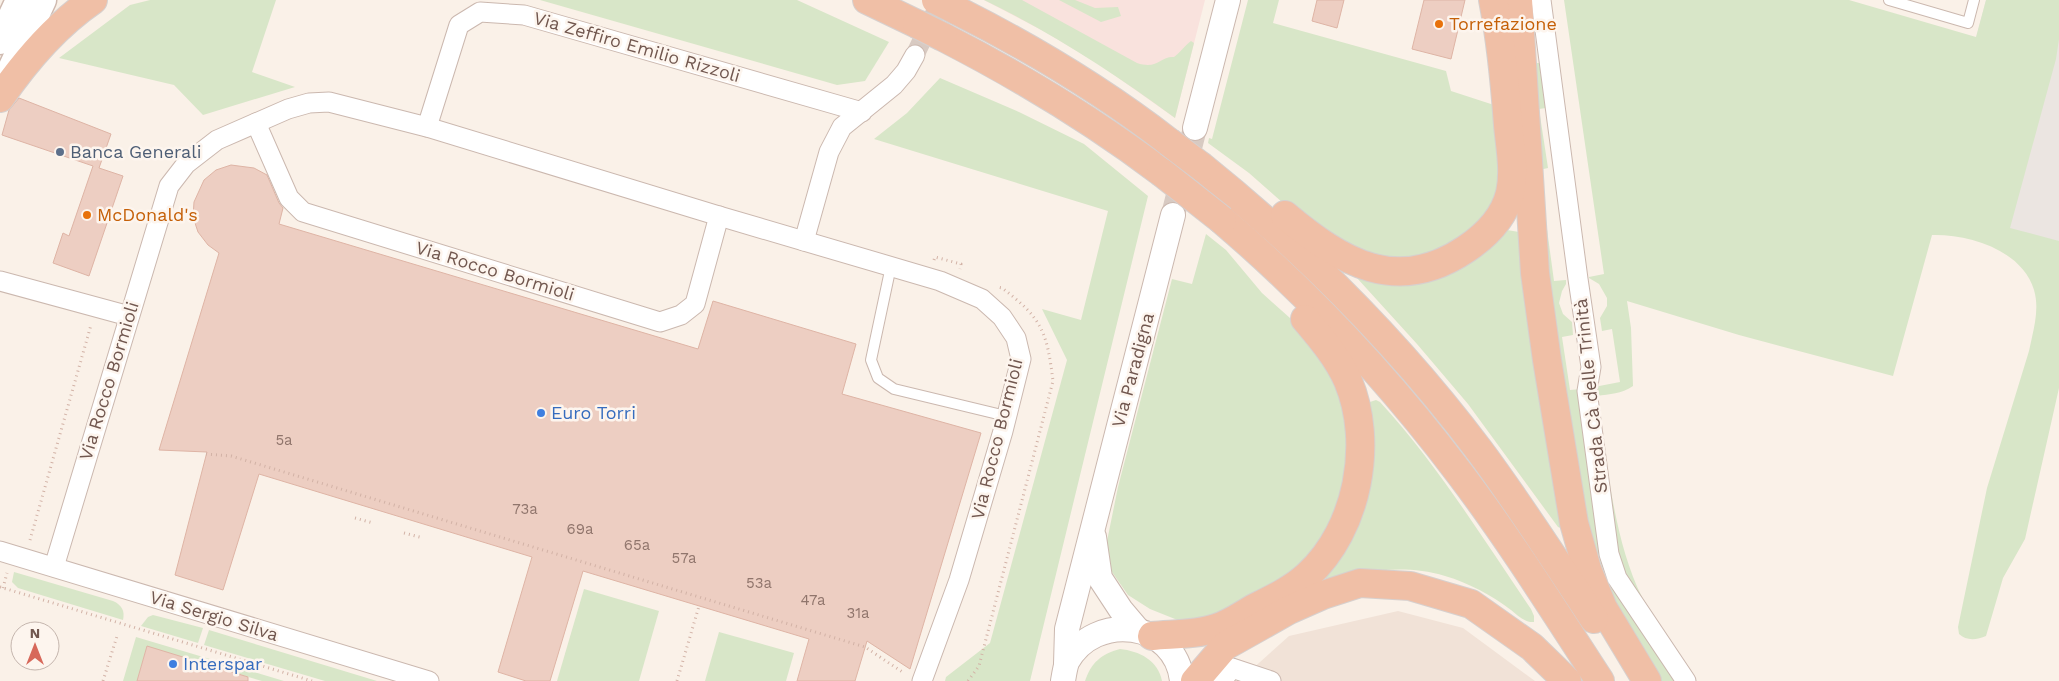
<svg xmlns="http://www.w3.org/2000/svg" width="2059" height="681" font-family="'Work Sans',sans-serif">
<rect width="100%" height="100%" fill="#faf1e8"/>
<polygon fill="#f1e2d7" points="1398,611 1463,628 1535,681 1239,681 1289,636"/>
<polygon fill="#f9e2dd" points="984,0 1205,0 1175,118 1100,65 1047,33"/>
<polygon fill="#ebe5e1" points="1986,0 2059,0 2059,256 1929,220"/>
<g fill="#d8e6c8">
<polygon points="150,0 276,0 252,72 295,87 203,115 174,85 59,58 130,5"/>
<polygon points="540,0 797,0 889,42 865,81 837,85"/>
<path d="M 984,0 L 1022,0 L 1137,63 C 1158,70 1160,56 1174,57 C 1181,52 1184,46 1191,41 L 1194,43 L 1175,118 C 1114,73 1052,33 984,0 Z"/>
<polygon points="1059,0 1075,0 1095,8 1118,7 1121,16 1101,22"/>
<polygon points="1248,0 1279,0 1273,23 1446,71 1451,91 1494,105 1504,160 1492,214 1436,256 1382,262 1309,226 1249,173 1208,143 1209,138 1212,139"/>
<path d="M 1564,0 L 1849,0 L 1976,37 L 1986,0 L 2059,0 L 2059,39 L 2056,59 L 2010,228 L 2059,241 L 2059,388 L 2025,539 L 2003,578 L 1986,636 C 1977,640 1966,641 1959,634 L 1958,627 L 1987,488 L 2029,351 C 2033,331 2040,310 2034,290 C 2022,250 1969,234 1932,235 L 1893,376 L 1739,335 L 1627,301 L 1631,328 L 1633,386 C 1621,394 1610,394 1597,396 C 1607,460 1613,539 1642,597 L 1695,681 L 1622,579 L 1594,387 L 1620,382 L 1612,329 L 1602,331 L 1600,318 L 1607,306 L 1607,298 L 1599,284 L 1589,278 L 1589,277 L 1604,274 Z"/>
<polygon points="1531,63 1539,63 1546,108 1539,109 1548,168 1539,170 1554,281 1566,280 1566,284 1562,291 1559,303 1563,314 1572,322 1573,335 1562,337 1570,390 1581,389 1600,533 1680,681 1657,681 1595,566 1547,319"/>
<polygon points="940,78 1019,112 1084,144 1148,196 1030,681 945,681 946,677 990,643 1067,360 1042,309 1081,320 1108,211 874,139 907,113"/>
<polygon points="1507,230 1519,232 1561,528 1558,527 1468,404 1417,344 1357,278"/>
<polygon points="1206,234 1226,250 1262,293 1299,326 1342,394 1350,456 1337,517 1303,567 1217,617 1180,621 1150,609 1128,595 1112,572 1106,546 1118,487 1172,279 1192,284"/>
<path d="M 1376,400 L 1380,402 C 1438,465 1483,539 1531,609 L 1534,616 L 1534,622 C 1525,623 1517,615 1511,610 C 1491,595 1469,583 1445,576 C 1405,564 1367,571 1327,579 L 1324,577 L 1367,405 L 1370,402 Z"/>
<path d="M 14,572 L 113,601 C 122,605 125,611 123,620 L 18,588 L 12,582 Z"/>
<polygon points="584,589 659,611 639,681 557,681"/>
<polygon points="153,615 203,628 198,643 141,626 148,617"/>
<polygon points="209,630 377,681 325,681 204,645"/>
<polygon points="719,632 794,653 786,681 705,681"/>
<polygon points="136,637 284,681 262,681 147,647 137,681 123,681"/>
<path d="M 1120,649 C 1139,651 1158,660 1162,681 L 1085,681 C 1091,663 1101,654 1120,649 Z"/>
</g>
<g fill="#edcec2" stroke="#deb4a5">
<polygon points="1317,0 1344,0 1337,28 1312,21"/>
<polygon points="1424,0 1465,0 1451,59 1412,49"/>
<polygon points="19,98 111,134 99,168 123,176 89,276 53,263 63,233 69,236 93,166 2,135 9,110"/>
<polygon points="231,165 254,168 267,175 279,203 283,208 279,224 698,349 713,301 856,344 842,394 981,433 910,669 867,641 855,681 797,681 809,639 583,571 550,681 526,681 498,672 532,557 259,474 223,590 175,575 207,452 159,450 219,253 208,245 198,232 193,217 194,202 204,180 216,170"/>
<polygon points="147,646 248,677 248,681 137,681"/>
</g>
<g fill="none" stroke-linecap="round" stroke-linejoin="round">
<polyline stroke="#d8cac2" stroke-width="19" stroke-dasharray="19 9" stroke-linecap="butt" points="915,55 941,0"/>
<polyline stroke="#d8cac2" stroke-width="24" stroke-dasharray="24 12" stroke-linecap="butt" points="1173,215 1195,128"/>
<g stroke="#cbb8af" stroke-width="12">
<g id="service">
<polyline points="1889,0 1968,23 1974,0"/>
<polyline points="891,266 871,360 878,378 894,389 1006,416"/>
</g>
</g>
<g stroke="#cbb8af" stroke-width="21">
<g id="minor">
<polyline points="1541,0 1578,279 1591,367 1587,391 1609,554 1617,578 1686,681"/>
<polyline points="256,123 289,198 303,212 660,322 681,315 695,304 719,216"/>
<polyline points="427,127 459,25 480,12 524,15 862,112"/>
<polyline points="804,241 829,152 842,127 894,85 906,71 915,55"/>
<polyline points="0,281 129,316"/>
<polyline points="0,551 429,681"/>
<polyline points="54,567 169,186 186,164 217,140 288,109 309,103 329,102 427,127 719,216 940,281 982,299 1002,317 1016,338 1021,359 1003,431 959,580 922,681"/>
<polyline points="1222,681 1232,668 1271,681"/>
</g>
</g>
<g stroke="#cbb8af" stroke-width="26">
<g id="tertiary">
<polyline points="1195,128 1228,0"/>
<polyline points="1094,537 1100,578 1121,610 1138,630"/>
<polyline points="1066,664 1067,629 1173,215"/>
<path d="M 1063,681 C 1064,675 1065,668 1067,662 C 1095,611 1176,621 1182,681"/>
</g>
</g>
<g stroke="#cfbab0" stroke-width="29">
<g id="secondary">
<polyline points="0,41 19,0"/>
<polyline points="5,82 43,0"/>
</g>
</g>
<g stroke="#d7d0ce" stroke-width="30">
<g id="trunk">
<polyline points="867,0 917,24"/>
<polyline points="1518,0 1535,273 1547,360 1574,523 1587,569 1603,608 1647,681"/>
<path d="M 956,10 C 1030,47 1103,91 1169,142"/>
<path d="M 943,37 C 1019,76 1092,120 1161,172"/>
<path d="M 0,98 C 26,60 55,26 93,0"/>
<path d="M 1202,167 C 1305,250 1399,344 1479,450 C 1520,505 1557,563 1594,619"/>
<path d="M 1285,215 C 1341,262 1397,296 1466,249 C 1487,235 1504,218 1510,193 C 1515,171 1510,147 1508,125 C 1505,83 1501,41 1493,0"/>
<path d="M 1222,220 C 1311,296 1390,381 1460,474 C 1510,540 1555,612 1600,681"/>
<path d="M 1152,636 C 1172,634 1196,635 1216,628 C 1230,624 1243,614 1256,607 C 1274,598 1293,589 1308,575 C 1358,529 1374,443 1348,381 C 1338,358 1321,338 1305,319"/>
<polyline points="1195,681 1225,646 1289,610 1323,595 1360,583 1410,586 1471,604 1532,647 1567,681"/>
</g>
</g>
<g stroke="#d2b2a6" stroke-width="3" stroke-dasharray="1 4" stroke-linecap="butt">
<polyline points="934,260 935,257 961,264 960,269"/>
<polyline points="206,454 231,456 865,647 904,673"/>
<polyline points="355,518 373,523"/>
<polyline points="404,533 423,538"/>
<polyline points="30,540 91,325"/>
<polyline points="0,587 312,681"/>
<polyline points="3,588 7,573"/>
<polyline points="103,681 117,636"/>
<polyline points="677,681 699,606"/>
<path d="M 968,681 L 979,666 L 1053,381 C 1047,332 1042,318 1002,288 L 997,287"/>
</g>
<use href="#service" stroke="#fff" stroke-width="10"/>
<use href="#minor" stroke="#fff" stroke-width="19"/>
<use href="#tertiary" stroke="#fff" stroke-width="24"/>
<use href="#secondary" stroke="#fff" stroke-width="26"/>
<use href="#trunk" stroke="#f0bfa6" stroke-width="28"/>
<g stroke="#d7d0ce" stroke-width="30" stroke-linecap="butt">
<g id="trunk-bridge">
<polyline points="936,0 956,10"/>
<polyline points="917,24 943,37"/>
<polyline points="1169,142 1202,167"/>
<polyline points="1161,172 1222,220"/>
</g>
</g>
<use href="#trunk-bridge" stroke="#f0bfa6" stroke-width="28"/>
</g>
<g fill="#e8710a" stroke="#fdf5ee" stroke-width="2">
<circle cx="1439" cy="24" r="5"/>
<circle cx="87" cy="215" r="5"/>
</g>
<circle fill="#5c6f8a" stroke="#fdf5ee" stroke-width="2" cx="60" cy="152" r="5"/>
<g fill="#3f7fe0" stroke="#fdf5ee" stroke-width="2">
<circle cx="541" cy="413" r="5"/>
<circle cx="173" cy="664" r="5"/>
</g>
<g text-anchor="middle" stroke-width="5" stroke-linejoin="round" paint-order="stroke">
<g font-size="15" fill="#90756c">
<text x="284" y="445">5a</text>
<text x="525" y="514">73a</text>
<text x="580" y="534">69a</text>
<text x="637" y="550">65a</text>
<text x="684" y="563">57a</text>
<text x="759" y="588">53a</text>
<text x="813" y="605">47a</text>
<text x="858" y="618">31a</text>
</g>
<g font-size="18" fill="#c56008" stroke="#fdf5ee" text-anchor="start">
<text x="1449" y="30">Torrefazione</text>
<text x="97" y="221">McDonald's</text>
</g>
<g font-size="18" fill="#71574f" stroke="#fdf5ee">
<text transform="translate(637 47) rotate(16)" y="6">Via Zeffiro Emilio Rizzoli</text>
<text transform="translate(495 271) rotate(17)" y="6">Via Rocco Bormioli</text>
<text transform="translate(1133 370) rotate(-75)" y="6">Via Paradigna</text>
<text transform="translate(109 381) rotate(-73)" y="6">Via Rocco Bormioli</text>
<text transform="translate(1591 396) rotate(-96)" y="6">Strada Cà delle Trinità</text>
<text transform="translate(997 439) rotate(-76)" y="6">Via Rocco Bormioli</text>
<text transform="translate(214 616) rotate(17)" y="6">Via Sergio Silva</text>
</g>
<g font-size="18" fill="#4e5e75" stroke="#fdf5ee" text-anchor="start">
<text x="70" y="158">Banca Generali</text>
</g>
<g font-size="18" fill="#366cbe" stroke="#fdf5ee" text-anchor="start">
<text x="551" y="419">Euro Torri</text>
<text x="183" y="670">Interspar</text>
</g>
</g>
<g transform="translate(35 646)"><circle r="24" fill="#fdf5ee" stroke="#c5b6ae"/>
<path d="M0-4L9 19L0 12L-9 19Z" fill="#d7685a"/>
<text y="-8" font-size="14" font-weight="bold" text-anchor="middle" fill="#71574f">N</text>
</g>
</svg>
